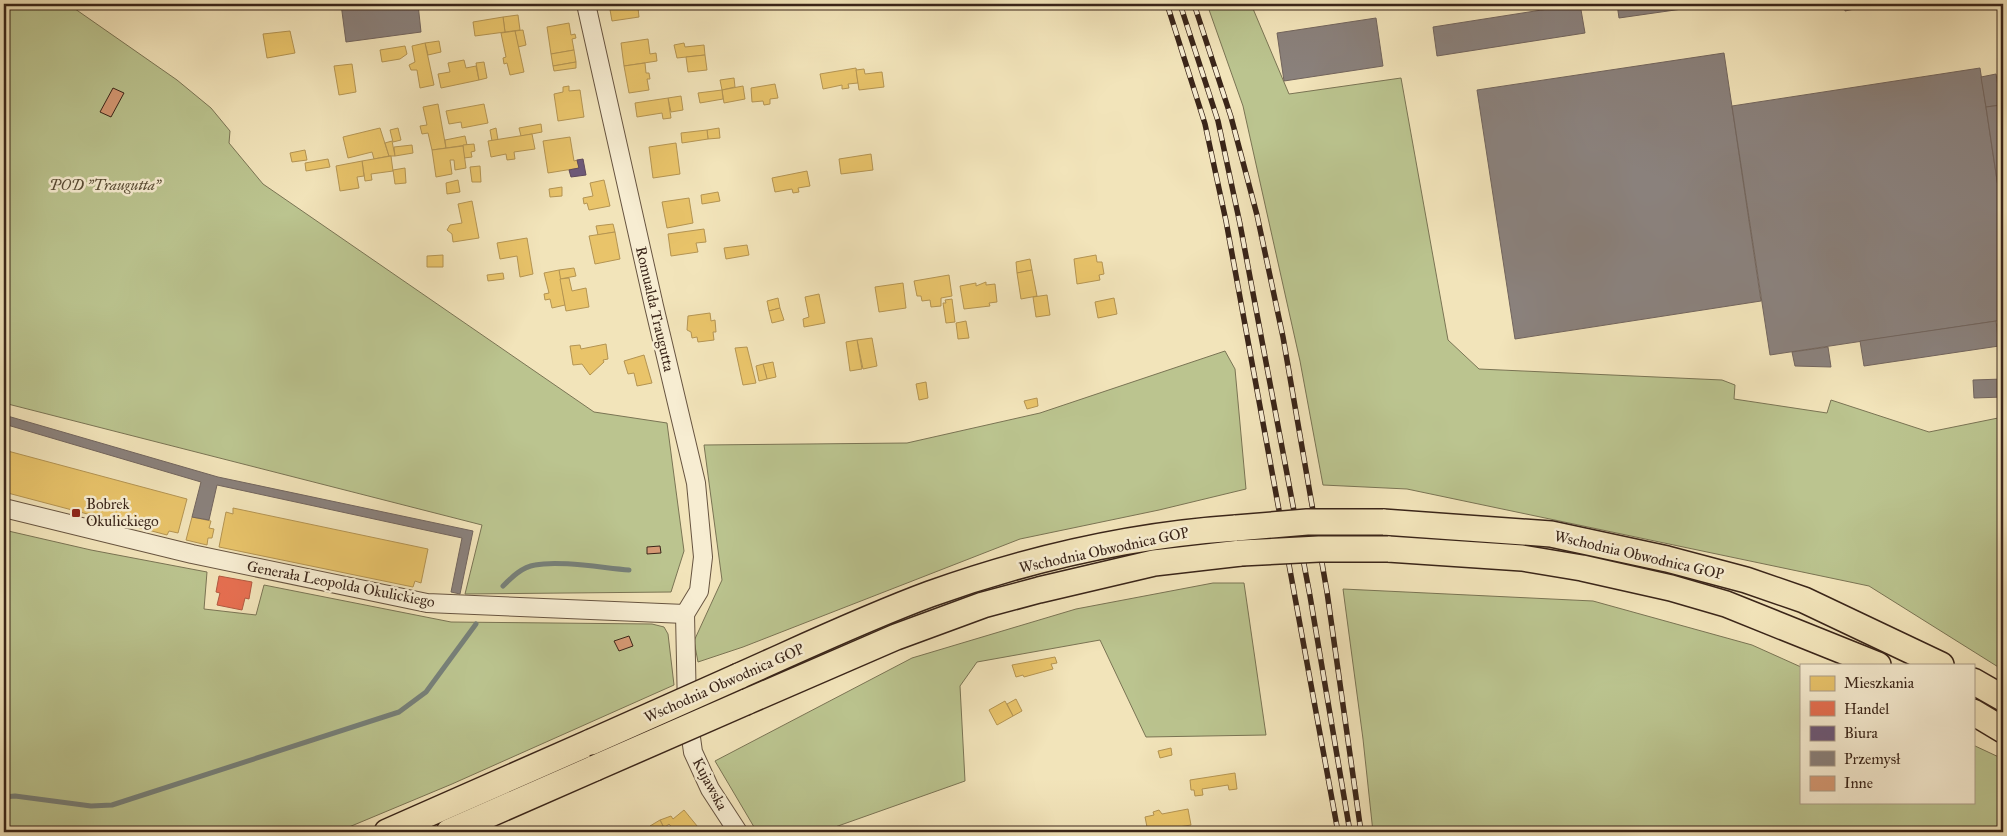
<svg xmlns="http://www.w3.org/2000/svg" width="2007" height="836" font-family="'IM FELL Great Primer',serif">
<rect width="100%" height="100%" fill="#f2e4ba"/>
<filter id="stains"><feTurbulence type="fractalNoise" baseFrequency=".004" numOctaves="4"/><feColorMatrix values="0 0 0 0 .2 0 0 0 0 .09 0 0 0 0 .02 0 0 0 .5 -.17"/></filter>
<radialGradient id="worn" r=".72"><stop offset=".6" stop-color="#630" stop-opacity="0"/><stop offset="1" stop-color="#630" stop-opacity=".3"/></radialGradient>
<g fill="#bbc48f" stroke="#7a7454">
<polygon points="4,4 68,4 177,80 211,108 230,131 229,143 263,184 594,412 667,423 684,551 671,592 465,594 482,525 4,403"/>
<polygon points="1207,4 1251,4 1289,94 1401,78 1448,340 1479,369 1722,380 1735,385 1734,399 1827,413 1831,400 1929,432 2003,417 2003,670 1869,586 1407,489 1323,485 1300,361 1243,106"/>
<polygon points="1225,351 1235,369 1246,489 1159,510 1020,539 743,647 698,662 694,641 722,580 704,445 907,443 1040,413"/>
<polygon points="4,530 91,550 207,572 204,609 256,615 264,585 451,622 652,624 664,627 668,634 674,685 452,784 337,832 4,832"/>
<polygon points="1213,583 1244,583 1266,735 1146,737 1100,640 977,662 960,686 965,781 821,832 757,832 715,761 912,658 1076,609"/>
<polygon points="1343,589 1593,601 1752,645 1801,667 1801,802 1973,802 1973,745 2003,759 2003,832 1373,832 1363,739"/>
</g>
<g fill="#e9c46a" stroke="#b49452">
<polygon points="609,4 642,4 643,7 638,8 639,17 612,21"/>
<polygon points="518,15 520,30 505,32 503,17"/>
<polygon points="503,17 505,32 475,36 473,22"/>
<polygon points="569,23 571,35 575,34 576,38 572,39 574,50 551,54 547,27"/>
<polygon points="523,30 526,45 518,47 515,31"/>
<polygon points="290,31 295,53 267,58 263,34"/>
<polygon points="515,31 524,72 510,75 507,63 504,64 503,58 506,57 501,33"/>
<polygon points="648,39 650,54 656,53 657,61 624,66 621,43"/>
<polygon points="439,41 441,52 428,55 425,43"/>
<polygon points="425,43 434,85 420,88 417,70 411,70 409,65 415,62 412,46"/>
<polygon points="684,43 685,47 704,45 705,55 677,58 674,45"/>
<polygon points="405,46 407,54 400,59 382,62 380,50"/>
<polygon points="574,50 576,62 553,66 551,54"/>
<polygon points="705,55 707,70 688,72 686,57"/>
<polygon points="464,60 466,68 476,66 479,80 441,88 438,74 450,72 448,63"/>
<polygon points="484,62 487,78 479,80 476,63"/>
<polygon points="576,62 576,68 554,71 553,66"/>
<polygon points="645,63 646,73 649,73 650,79 647,79 649,90 629,93 624,66"/>
<polygon points="352,64 356,92 339,95 334,66"/>
<polygon points="856,68 858,83 848,84 849,88 842,89 842,85 823,89 820,74"/>
<polygon points="864,69 865,74 882,72 884,87 859,90 856,70"/>
<polygon points="734,78 735,87 722,90 720,80"/>
<polygon points="775,84 778,98 770,99 770,104 764,105 763,101 752,102 751,88"/>
<polygon points="569,86 569,91 580,90 584,117 558,121 554,94 563,92 563,87"/>
<polygon points="743,86 745,99 724,103 722,90"/>
<polygon points="722,90 723,99 700,103 698,93"/>
<polygon points="681,96 683,110 671,112 668,98"/>
<polygon points="668,98 671,118 663,119 662,113 637,117 635,103"/>
<polygon points="438,104 446,148 432,150 428,133 422,134 420,126 427,125 423,107"/>
<polygon points="484,104 488,123 462,128 461,122 449,124 446,111"/>
<polygon points="541,124 542,132 521,136 519,128"/>
<polygon points="380,128 389,156 374,159 372,152 348,158 343,137"/>
<polygon points="398,128 401,140 393,142 390,130"/>
<polygon points="496,128 498,140 492,141 490,130"/>
<polygon points="719,128 720,138 708,139 707,130"/>
<polygon points="707,130 708,139 682,143 681,133"/>
<polygon points="532,134 535,149 514,152 515,159 507,160 506,154 491,157 488,141"/>
<polygon points="465,136 467,145 446,148 445,140"/>
<polygon points="570,137 574,161 577,160 579,168 548,173 543,141"/>
<polygon points="392,141 395,156 389,156 385,143"/>
<polygon points="676,143 680,174 653,178 649,147"/>
<polygon points="474,144 475,151 471,152 472,157 464,158 463,145"/>
<polygon points="412,145 413,153 395,156 394,147"/>
<polygon points="463,146 466,168 455,170 454,160 450,160 452,174 436,177 432,150"/>
<polygon points="305,150 307,160 292,162 290,153"/>
<polygon points="871,154 873,170 841,174 839,159"/>
<polygon points="391,156 393,171 371,174 372,180 365,181 362,161"/>
<polygon points="328,159 330,167 306,171 305,163"/>
<polygon points="362,161 364,176 357,177 359,188 340,191 336,166"/>
<polygon points="480,166 481,182 472,182 470,167"/>
<polygon points="405,168 406,183 395,184 393,170"/>
<polygon points="807,171 810,186 798,188 799,192 793,193 792,189 775,192 772,178"/>
<polygon points="458,180 460,192 447,194 446,183"/>
<polygon points="604,180 610,206 589,210 587,203 584,204 583,198 593,196 590,183"/>
<polygon points="562,187 562,196 550,197 549,189"/>
<polygon points="718,192 720,201 702,204 701,195"/>
<polygon points="689,198 693,223 667,228 662,202"/>
<polygon points="472,201 479,238 453,242 452,234 447,230 450,225 462,223 458,204"/>
<polygon points="613,224 615,232 598,235 596,226"/>
<polygon points="704,229 706,242 696,243 698,252 671,256 668,234"/>
<polygon points="615,232 620,259 595,264 589,236"/>
<polygon points="527,238 533,274 520,277 517,256 500,259 497,243"/>
<polygon points="747,245 749,255 726,259 724,248"/>
<polygon points="443,255 443,267 427,267 427,256"/>
<polygon points="1096,255 1097,262 1102,262 1104,274 1099,275 1100,280 1077,284 1074,259"/>
<polygon points="1030,259 1032,270 1017,273 1016,262"/>
<polygon points="574,268 576,276 560,279 559,270"/>
<polygon points="559,270 565,305 552,308 550,299 545,300 544,294 549,293 544,273"/>
<polygon points="1032,270 1037,296 1021,299 1017,273"/>
<polygon points="503,273 504,279 488,281 487,275"/>
<polygon points="949,275 952,296 941,298 941,306 931,307 930,300 922,301 921,296 917,296 914,281"/>
<polygon points="569,278 572,291 586,288 589,307 566,311 560,279"/>
<polygon points="986,282 986,285 995,284 997,302 989,303 990,306 964,309 960,286 976,283 976,286"/>
<polygon points="903,283 906,308 879,312 875,287"/>
<polygon points="819,294 825,323 804,327 803,319 809,317 805,297"/>
<polygon points="1047,295 1050,315 1036,317 1033,297"/>
<polygon points="778,298 780,308 769,311 767,301"/>
<polygon points="1114,298 1117,314 1098,318 1095,302"/>
<polygon points="952,299 955,322 946,323 943,303 946,303 945,300"/>
<polygon points="780,308 784,320 772,323 769,311"/>
<polygon points="710,313 711,321 715,320 716,332 713,332 714,340 698,342 697,337 692,338 691,332 687,330 688,316"/>
<polygon points="966,321 969,338 958,339 956,323"/>
<polygon points="872,338 877,366 863,369 857,340"/>
<polygon points="857,340 862,369 850,371 846,342"/>
<polygon points="606,344 608,359 603,360 604,362 590,375 582,364 573,365 570,346 580,345 581,349"/>
<polygon points="747,347 756,383 743,385 735,348"/>
<polygon points="644,355 652,383 637,386 634,373 628,374 624,361"/>
<polygon points="773,362 776,377 767,379 763,364"/>
<polygon points="763,364 767,379 759,381 756,366"/>
<polygon points="926,382 928,398 919,400 916,384"/>
<polygon points="1037,398 1038,406 1027,409 1024,401"/>
<polygon points="4,450 187,499 178,533 169,531 167,535 4,492"/>
<polygon points="233,508 428,549 421,583 415,581 413,587 219,547 226,512 233,514"/>
<polygon points="192,517 211,521 209,528 214,529 212,538 208,538 207,545 186,540"/>
<polygon points="1055,657 1057,663 1051,664 1053,669 1024,677 1023,675 1016,677 1012,665"/>
<polygon points="1016,699 1022,711 1013,716 1007,704"/>
<polygon points="1005,701 1013,716 997,725 989,710"/>
<polygon points="1171,748 1172,755 1160,758 1158,751"/>
<polygon points="1235,773 1237,789 1229,790 1228,785 1202,789 1203,795 1195,796 1194,790 1191,790 1190,780"/>
<polygon points="1188,809 1191,825 1148,832 1145,817 1154,815 1153,812 1159,810 1162,814"/>
<polygon points="684,810 702,832 684,832 681,829 676,832 669,824 664,828 660,820 671,816 673,819"/>
<polygon points="660,820 664,828 653,832 650,826"/>
</g>
<polygon fill="#e76f51" stroke="#b35940" points="219,576 252,582 249,599 245,598 242,610 217,605 220,593 216,592"/>
<polygon fill="#6d597a" stroke="#5e495d" points="583,159 586,175 571,177 569,170 579,168 577,160"/>
<g fill="#8a817c" stroke="#72655e">
<polygon points="341,4 418,4 421,32 346,42"/>
<polygon points="1580,4 1585,33 1437,56 1433,27"/>
<polygon points="1617,4 1675,4 1675,10 1619,18"/>
<polygon points="1675,4 1721,4 1675,10"/>
<polygon points="1844,4 1858,4 1859,8 1845,11"/>
<polygon points="1376,18 1383,66 1284,81 1277,33"/>
<polygon points="1724,53 1761,301 1515,339 1477,90"/>
<polygon points="1980,68 2003,220 2003,320 1770,355 1732,106"/>
<polygon points="1996,74 2001,105 1986,107 1981,77"/>
<polygon points="2001,105 2003,105 2003,220 1986,107"/>
<polygon points="1996,321 1999,346 1864,366 1860,341"/>
<polygon points="1828,347 1831,367 1795,366 1792,352"/>
<polygon points="2003,379 2003,397 1974,398 1973,380"/>
<polygon points="4,415 218,477 473,531 460,594 451,592 462,538 217,485 209,520 192,517 201,482 4,424"/>
</g>
<g fill="none" stroke-linecap="round" stroke-linejoin="round">
<g stroke="#778079" stroke-width="5">
<path d="M 503,586 C 512,577 522,567 535,565 C 559,560 603,568 629,570"/>
<polyline points="4,797 15,796 91,806 112,805 399,712 426,692 476,624"/>
</g>
</g>
<g fill="#d59974" stroke="#3a2519">
<polygon points="113,88 124,93 111,117 100,112"/>
<polygon points="660,546 661,553 647,554 647,547"/>
<polygon points="629,636 633,646 619,651 614,641"/>
</g>
<g fill="none" stroke-linecap="round" stroke-linejoin="round">
<g stroke="#685541" stroke-width="20">
<g id="minor">
<polyline points="586,4 654,306 696,483 703,557 699,591 685,614"/>
<polyline points="4,508 192,554 427,603 685,614"/>
<polyline points="685,614 687,709 693,752 710,789 738,832"/>
</g>
</g>
<g stroke="#3a2519" stroke-width="28">
<g id="highway">
<polyline points="1383,522 1551,534 1667,559 1746,580 1804,600 1941,665"/>
<polyline points="1388,549 1522,558 1582,568 1671,588 1726,604 1878,665"/>
<path d="M 739,676 C 802,648 865,618 930,594 C 1028,559 1132,535 1236,528"/>
<polyline points="1973,681 2003,698"/>
<polyline points="746,702 896,637 983,605 1039,590 1154,563 1241,553"/>
<polyline points="1973,712 2003,730"/>
<polyline points="387,832 591,742"/>
<polyline points="449,832 595,768"/>
</g>
</g>
<use href="#minor" stroke="#f7edd2" stroke-width="18"/>
<use href="#highway" stroke="#f2e4ba" stroke-width="25"/>
<g stroke="#3a2519" stroke-width="5.5">
<g id="rail">
<polyline points="1167,4 1205,124 1226,221 1338,832"/>
<polyline points="1180,4 1218,121 1240,224 1310,596 1350,832"/>
<polyline points="1194,4 1231,117 1257,215 1283,337 1327,592 1361,832"/>
</g>
</g>
<use href="#rail" stroke="#f7edd2" stroke-width="4" stroke-dasharray="11" stroke-linecap="butt"/>
<g stroke="#3a2519" stroke-width="28" stroke-linecap="butt">
<g id="highway-bridge">
<polyline points="1236,528 1307,522 1383,522"/>
<polyline points="1241,553 1319,549 1388,549"/>
<polyline points="591,742 739,676"/>
<polyline points="595,768 746,702"/>
</g>
</g>
<use href="#highway-bridge" stroke="#f2e4ba" stroke-width="25"/>
</g>
<rect fill="#8f2418" stroke="#f7edd2" stroke-width="2" x="71" y="508" width="10" height="10" rx="2.5"/>
<g text-anchor="middle" stroke-width="5" stroke-linejoin="round" paint-order="stroke">
<g font-size="15" font-style="italic" fill="#5a4d36" stroke="#f7edd2">
<text x="105" y="190">POD "Traugutta"</text>
</g>
<g font-size="15" fill="#3a2519" stroke="#f7edd2">
<text transform="translate(655 309) rotate(77)" y="5">Romualda Traugutta</text>
<text transform="translate(1104 550) rotate(-12)" y="5">Wschodnia Obwodnica GOP</text>
<text transform="translate(1639 555) rotate(13)" y="5">Wschodnia Obwodnica GOP</text>
<text transform="translate(341 584) rotate(11)" y="5">Generała Leopolda Okulickiego</text>
<text transform="translate(724 683) rotate(-24)" y="5">Wschodnia Obwodnica GOP</text>
<text transform="translate(710 784) rotate(62)" y="5">Kujawska</text>
</g>
<g font-size="15" fill="#3a2519" stroke="#f7edd2" text-anchor="start">
<text x="86" y="509">Bobrek<tspan x="86" dy="17">Okulickiego</tspan></text>
</g>
</g>
<rect width="2007" height="836" fill="none" stroke="#f2e4ba" stroke-width="20"/>
<rect x="5" y="5" width="1997" height="826" fill="none" stroke="#3a2519" stroke-width="2.5"/>
<rect x="10" y="10" width="1987" height="816" fill="none" stroke="#3a2519"/>
<rect x="1800" y="664" width="175" height="140" fill="#f7edd2" stroke="#ab9d88"/>
<rect x="1810" y="676" width="25" height="15" fill="#e9c46a" stroke="#ab9d88"/>
<text x="1844" y="688" font-size="15" fill="#3a2519">Mieszkania</text>
<rect x="1810" y="701" width="25" height="15" fill="#e76f51" stroke="#ab9d88"/>
<text x="1844" y="714" font-size="15" fill="#3a2519">Handel</text>
<rect x="1810" y="726" width="25" height="15" fill="#6d597a" stroke="#ab9d88"/>
<text x="1844" y="738" font-size="15" fill="#3a2519">Biura</text>
<rect x="1810" y="751" width="25" height="15" fill="#8a817c" stroke="#ab9d88"/>
<text x="1844" y="764" font-size="15" fill="#3a2519">Przemysł</text>
<rect x="1810" y="776" width="25" height="15" fill="#d59974" stroke="#ab9d88"/>
<text x="1844" y="788" font-size="15" fill="#3a2519">Inne</text>
<rect width="100%" height="100%" filter="url(#stains)"/>
<rect width="100%" height="100%" fill="url(#worn)"/>
</svg>
